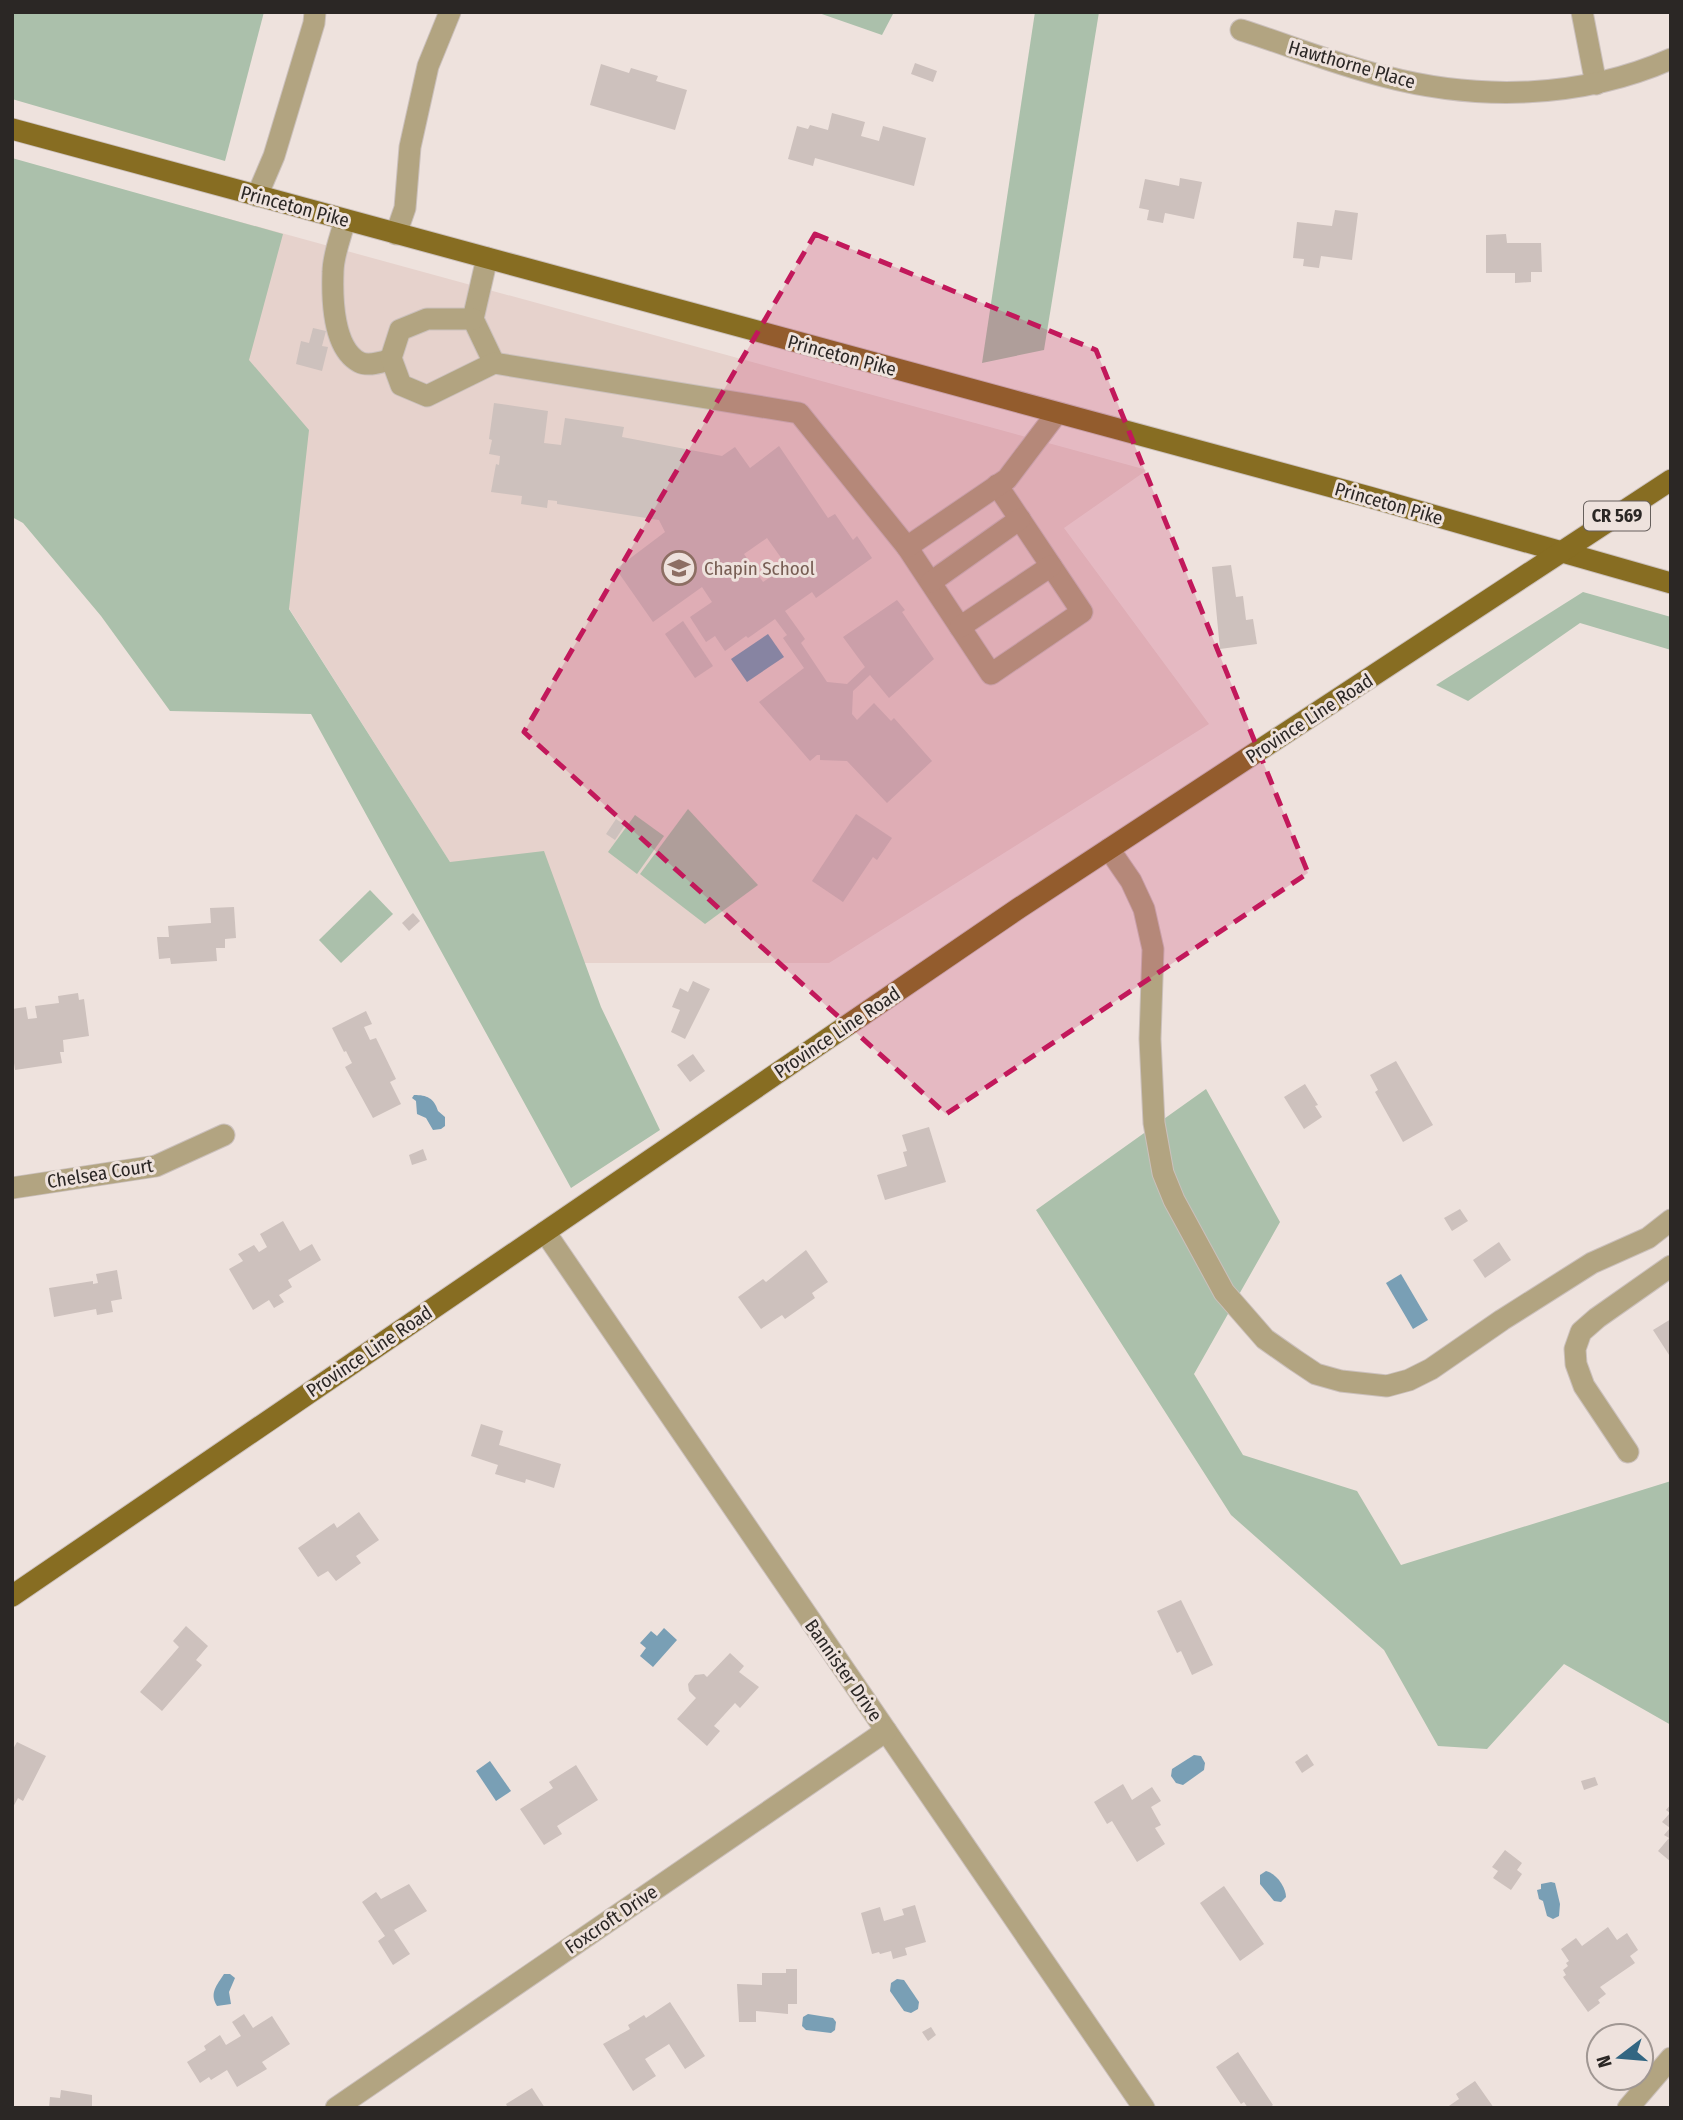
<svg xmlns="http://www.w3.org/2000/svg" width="1683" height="2120" font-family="'Fira Sans Condensed',sans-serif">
<rect width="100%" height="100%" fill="#eee2dd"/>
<polygon fill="#e6d2cc" points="186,207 1147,470 1064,528 1209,724 829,963 514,963 134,364"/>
<g fill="#abc0ab">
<polygon points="12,12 264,12 225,161 12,99"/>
<polygon points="816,12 894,12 882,35"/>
<polygon points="1035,12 1099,12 1044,350 982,363"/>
<polygon points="12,158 283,234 249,360 309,430 289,609 450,862 544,851 601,1007 660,1130 571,1188 311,714 170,711 101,616 23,523 12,517"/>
<polygon points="1583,592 1671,617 1671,650 1580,623 1468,701 1436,685"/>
<polygon points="688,809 758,885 705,924 640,874"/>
<polygon points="635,815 664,836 637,874 608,852"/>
<polygon points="370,890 393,914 341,963 319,940"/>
<polygon points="1206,1089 1280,1222 1194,1374 1243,1455 1357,1491 1401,1565 1671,1481 1671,1725 1564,1664 1487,1749 1438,1746 1384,1650 1231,1515 1036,1210"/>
</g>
<g fill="#799fb5">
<polygon points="768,634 784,657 747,682 731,659"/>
<path d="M 414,1095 C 427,1095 434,1098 438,1111 L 445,1117 L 445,1126 L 441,1129 L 433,1130 L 426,1118 L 417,1114 L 416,1101 L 412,1098 Z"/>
<polygon points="1401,1274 1428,1320 1413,1329 1386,1283"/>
<polygon points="664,1628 677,1640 653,1667 640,1656 646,1648 640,1643 651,1631 657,1636"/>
<polygon points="1194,1755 1201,1756 1205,1763 1204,1770 1183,1785 1176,1783 1171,1776 1172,1769"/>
<polygon points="490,1761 511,1791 496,1801 476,1771"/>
<path d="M 1266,1871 C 1276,1873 1286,1887 1286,1897 L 1281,1902 L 1274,1901 L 1260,1884 L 1260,1875 Z"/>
<polygon points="1551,1882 1555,1883 1560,1904 1559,1916 1553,1919 1547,1916 1543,1901 1539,1899 1537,1890 1541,1889 1541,1884"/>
<path d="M 224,1974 L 230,1974 L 235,1978 L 229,1992 L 231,2004 L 217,2006 C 209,1993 217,1985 224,1974 Z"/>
<polygon points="897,1979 904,1980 919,2002 918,2009 911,2013 904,2011 890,1991 891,1983"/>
<polygon points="808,2014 833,2018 836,2022 835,2030 831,2033 806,2030 802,2026 803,2017"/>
</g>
<g fill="#cdc1bd" fill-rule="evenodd">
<polygon points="915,63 937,71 933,82 911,74"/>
<polygon points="601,64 629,73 631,68 658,76 656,81 687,90 675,130 590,105"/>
<polygon points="832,113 865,122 861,136 879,141 883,126 926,138 914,186 815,158 813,166 788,159 797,126 808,129 810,125 828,130"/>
<polygon points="1180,178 1202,182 1194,219 1165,213 1163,223 1147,220 1149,210 1139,208 1145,179 1179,186"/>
<polygon points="1335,210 1358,213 1352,260 1321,256 1319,268 1303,266 1304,259 1293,258 1297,222 1332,226"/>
<polygon points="1506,234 1507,243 1541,243 1542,272 1531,272 1531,282 1515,283 1515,273 1486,273 1486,235"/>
<polygon points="313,328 326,331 322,346 328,347 322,371 296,364 301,341 309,343"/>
<path d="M 494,403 L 548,411 L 544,443 L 561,445 L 565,418 L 624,427 L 622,437 L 722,456 L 735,447 L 750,468 L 779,446 L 828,518 L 835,514 L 853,540 L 857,536 L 872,558 L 816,598 L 812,592 L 785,611 L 805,639 L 801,643 L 827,682 L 847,684 L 865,667 L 843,637 L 897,600 L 905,610 L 902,612 L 934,659 L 889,698 L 870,675 L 853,691 L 852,714 L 857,720 L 874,703 L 891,721 L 894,718 L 932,761 L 887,803 L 847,761 L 820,760 L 820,755 L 817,755 L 810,761 L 759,702 L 804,668 L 783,638 L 787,635 L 775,619 L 748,638 L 746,636 L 725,651 L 715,636 L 706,642 L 690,617 L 712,602 L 702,587 L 653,622 L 616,569 L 665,532 L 659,520 L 557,504 L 557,501 L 548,500 L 547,508 L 521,504 L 522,496 L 491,492 L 496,464 L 499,465 L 500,456 L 489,454 L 492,440 L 489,439 ZM 767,538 L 787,566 L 763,582 L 744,554 Z"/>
<polygon points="1231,565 1236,597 1243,596 1246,620 1253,619 1257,644 1220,649 1212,567"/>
<polygon points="683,621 713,666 695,678 665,634"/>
<polygon points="856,814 892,838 877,860 873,857 843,902 812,881"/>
<polygon points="616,819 625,825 615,840 606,834"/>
<polygon points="234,907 236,938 225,939 225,948 216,948 217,961 171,964 170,958 159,959 157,937 169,937 168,926 211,923 210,908"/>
<polygon points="413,913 420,921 409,931 402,923"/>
<polygon points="693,981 710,989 685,1039 671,1032 680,1010 672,1007 680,988 688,992"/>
<polygon points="78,993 79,1000 84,999 89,1036 63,1040 64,1052 60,1052 62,1063 15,1070 14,1063 12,1063 12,1009 26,1007 28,1019 37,1018 35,1006 59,1003 58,996"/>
<polygon points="366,1011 372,1024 364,1027 370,1040 376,1038 396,1079 390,1082 401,1104 373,1118 345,1067 352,1063 346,1051 344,1052 332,1028"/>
<polygon points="693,1054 705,1071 690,1082 677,1065"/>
<polygon points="1396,1061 1433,1125 1403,1142 1375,1092 1378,1090 1370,1075"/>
<polygon points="1305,1084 1318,1105 1315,1106 1322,1117 1304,1129 1284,1097"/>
<polygon points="929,1127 946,1182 885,1200 877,1175 907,1166 903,1152 907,1151 902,1135"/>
<polygon points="423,1149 427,1160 412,1165 409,1155"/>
<polygon points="1460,1209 1468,1221 1452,1231 1444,1218"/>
<polygon points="283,1221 300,1251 312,1244 321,1260 288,1280 292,1287 279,1295 284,1302 274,1308 269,1300 253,1310 229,1269 243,1261 238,1254 254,1245 259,1252 267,1247 260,1234"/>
<polygon points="1499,1242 1511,1260 1485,1278 1473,1260"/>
<polygon points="806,1250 828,1282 812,1293 815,1298 785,1319 782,1315 761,1329 738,1297 763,1279 766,1282"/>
<polygon points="117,1270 122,1299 111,1301 113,1312 97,1315 96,1309 54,1317 49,1288 93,1281 93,1284 98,1283 96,1274"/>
<polygon points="1671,1319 1671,1358 1653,1330"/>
<polygon points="481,1424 503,1431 499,1445 561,1464 554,1488 526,1479 525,1483 495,1474 498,1465 471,1456"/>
<polygon points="359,1512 379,1540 356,1556 361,1563 336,1581 328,1571 318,1577 298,1548 334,1523 337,1528"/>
<polygon points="1181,1600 1213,1665 1192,1675 1181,1651 1177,1653 1157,1611"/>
<polygon points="186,1626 208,1646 196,1660 202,1665 162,1711 140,1692 179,1647 173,1641"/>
<polygon points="730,1653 744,1666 739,1672 759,1687 740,1708 735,1703 714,1726 720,1731 707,1746 677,1719 696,1698 689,1691 688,1684 695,1675 704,1674 707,1677"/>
<polygon points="17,1742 46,1756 23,1801 18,1798 12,1809 12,1751"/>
<polygon points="1307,1754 1314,1765 1302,1773 1295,1762"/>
<polygon points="576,1765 598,1800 557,1826 562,1834 544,1845 520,1809 553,1788 549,1782"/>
<polygon points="1595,1777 1598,1785 1584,1790 1581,1781"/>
<polygon points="1123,1784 1132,1800 1152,1787 1161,1801 1151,1807 1161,1825 1155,1828 1165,1844 1137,1862 1112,1821 1107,1824 1094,1802"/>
<polygon points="1671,1804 1671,1862 1658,1851 1669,1838 1664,1835 1670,1828 1662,1822 1670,1813 1666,1810"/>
<polygon points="1505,1850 1522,1863 1517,1870 1522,1874 1511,1890 1493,1878 1498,1871 1492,1867"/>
<polygon points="409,1884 427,1911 394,1930 410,1954 393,1965 378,1941 385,1936 362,1902 376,1892 381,1899"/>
<polygon points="1224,1886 1264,1944 1240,1961 1200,1903"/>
<polygon points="915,1905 926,1942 905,1948 907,1955 893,1959 891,1951 880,1954 879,1952 872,1954 861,1913 880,1907 884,1921 904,1915 902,1909"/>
<polygon points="1608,1927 1617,1940 1627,1933 1638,1950 1630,1956 1635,1963 1600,1987 1606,1994 1598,2000 1600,2003 1588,2012 1563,1977 1566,1975 1563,1970 1568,1966 1566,1963 1569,1961 1561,1949 1576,1938 1582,1946"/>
<polygon points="786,1969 797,1969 797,2004 788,2004 788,2014 756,2011 756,2022 739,2022 737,1984 762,1985 762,1973 786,1973"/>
<polygon points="670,2002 705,2056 685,2069 669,2044 645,2059 656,2076 633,2091 603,2044 630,2029 628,2025 644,2015 646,2018"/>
<polygon points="244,2014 253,2028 272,2016 290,2044 262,2062 267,2069 237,2087 227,2070 211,2080 209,2077 200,2083 187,2062 206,2050 204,2046 220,2035 226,2045 241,2036 232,2022"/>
<polygon points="931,2027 936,2035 928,2041 922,2032"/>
<polygon points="1238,2052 1273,2105 1269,2108 1248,2108 1244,2102 1241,2104 1216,2067"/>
<polygon points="1475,2081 1494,2108 1446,2108 1459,2099 1456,2094"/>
<polygon points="532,2088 545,2108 508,2108 506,2104"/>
<polygon points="61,2090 92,2095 92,2108 49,2108 50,2097 60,2098"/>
</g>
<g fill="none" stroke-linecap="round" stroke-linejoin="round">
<g stroke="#cbc0bc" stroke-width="23">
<g id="minor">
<polyline points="1582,12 1596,84"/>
<path d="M 1241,30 C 1288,45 1335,64 1383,76 C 1478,101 1580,99 1671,59"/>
<polyline points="257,196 274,156 314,23 315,12"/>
<path d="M 345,220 C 341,236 333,255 333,272 C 332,298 333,348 359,362 C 369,367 382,362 391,359"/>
<polyline points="396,234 405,208 410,147 428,66 450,12"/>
<polyline points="487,258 473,319 494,363"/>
<polyline points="473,319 427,319 400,330 391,358 401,385 427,396 494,363 799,413 907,547 991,674 1082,612 997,485"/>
<polyline points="907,547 1007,479 1057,413"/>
<polyline points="931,582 1020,519"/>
<polyline points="960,627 1051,566"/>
<polyline points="1109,849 1131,881 1144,909 1153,949 1150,1039 1154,1123 1163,1173 1174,1200 1224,1292 1265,1339 1295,1360 1316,1374 1341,1381 1387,1386 1409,1380 1431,1369 1502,1320 1592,1263 1648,1238 1671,1220"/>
<polyline points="12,1188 156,1166 224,1135"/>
<polyline points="545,1232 1144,2108"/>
<polyline points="1628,1452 1584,1386 1576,1364 1575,1349 1581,1332 1597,1318 1671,1266"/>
<polyline points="336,2108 886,1731"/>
<polyline points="1628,2108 1671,2058"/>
</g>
</g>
<g stroke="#cbc0bc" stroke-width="23">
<g id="major">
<polyline points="12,129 1369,497 1671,583"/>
<polyline points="12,1596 1019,908 1671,480"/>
</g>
</g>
<use href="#minor" stroke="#b2a481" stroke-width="21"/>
<use href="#major" stroke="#876d22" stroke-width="21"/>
</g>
<path fill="#c2185b" fill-opacity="0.2" stroke="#c2185b" stroke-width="5" stroke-dasharray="14 9" stroke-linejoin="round" d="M 815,234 L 1096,350 L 1308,873 L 946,1114 L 524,732 Z"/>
<defs>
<g id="school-ring" transform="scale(1.75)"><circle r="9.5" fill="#eee2dd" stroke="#8d6e63" stroke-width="1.5"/><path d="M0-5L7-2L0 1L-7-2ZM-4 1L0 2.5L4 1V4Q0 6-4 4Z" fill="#8d6e63"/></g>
</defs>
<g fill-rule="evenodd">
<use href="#school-ring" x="679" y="568"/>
</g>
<g text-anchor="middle" stroke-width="6" stroke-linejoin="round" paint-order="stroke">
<rect fill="#eee2dd" stroke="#665f5c" stroke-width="2" x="1584" y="501.5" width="66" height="29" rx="5"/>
<g font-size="18" font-weight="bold" fill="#2b2725">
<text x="1617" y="522">CR 569</text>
</g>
<g font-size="19" fill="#2b2725" stroke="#eee2dd">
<text transform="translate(1352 64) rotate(16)" y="7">Hawthorne Place</text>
<text transform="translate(295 206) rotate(15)" y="7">Princeton Pike</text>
<text transform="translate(842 355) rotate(15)" y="7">Princeton Pike</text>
<text transform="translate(1389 503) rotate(16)" y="7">Princeton Pike</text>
<text transform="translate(1309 718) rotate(-33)" y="7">Province Line Road</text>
<text transform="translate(837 1032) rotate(-34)" y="7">Province Line Road</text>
<text transform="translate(100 1173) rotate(-9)" y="7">Chelsea Court</text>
<text transform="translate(369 1351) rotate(-34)" y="7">Province Line Road</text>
<text transform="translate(844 1670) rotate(55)" y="7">Bannister Drive</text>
<text transform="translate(611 1919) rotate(-34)" y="7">Foxcroft Drive</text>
</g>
<g font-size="19" fill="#785e54" stroke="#eee2dd" text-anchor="start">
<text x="704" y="575">Chapin School</text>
</g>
</g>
<rect width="1683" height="2120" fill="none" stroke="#2b2725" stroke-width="28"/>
<g transform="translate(1620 2057) rotate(254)"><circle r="33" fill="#eee2dd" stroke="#a09793" stroke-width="2"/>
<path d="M0-5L12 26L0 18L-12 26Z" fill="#326682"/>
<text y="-10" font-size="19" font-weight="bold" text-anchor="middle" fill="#2b2725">N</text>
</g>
</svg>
